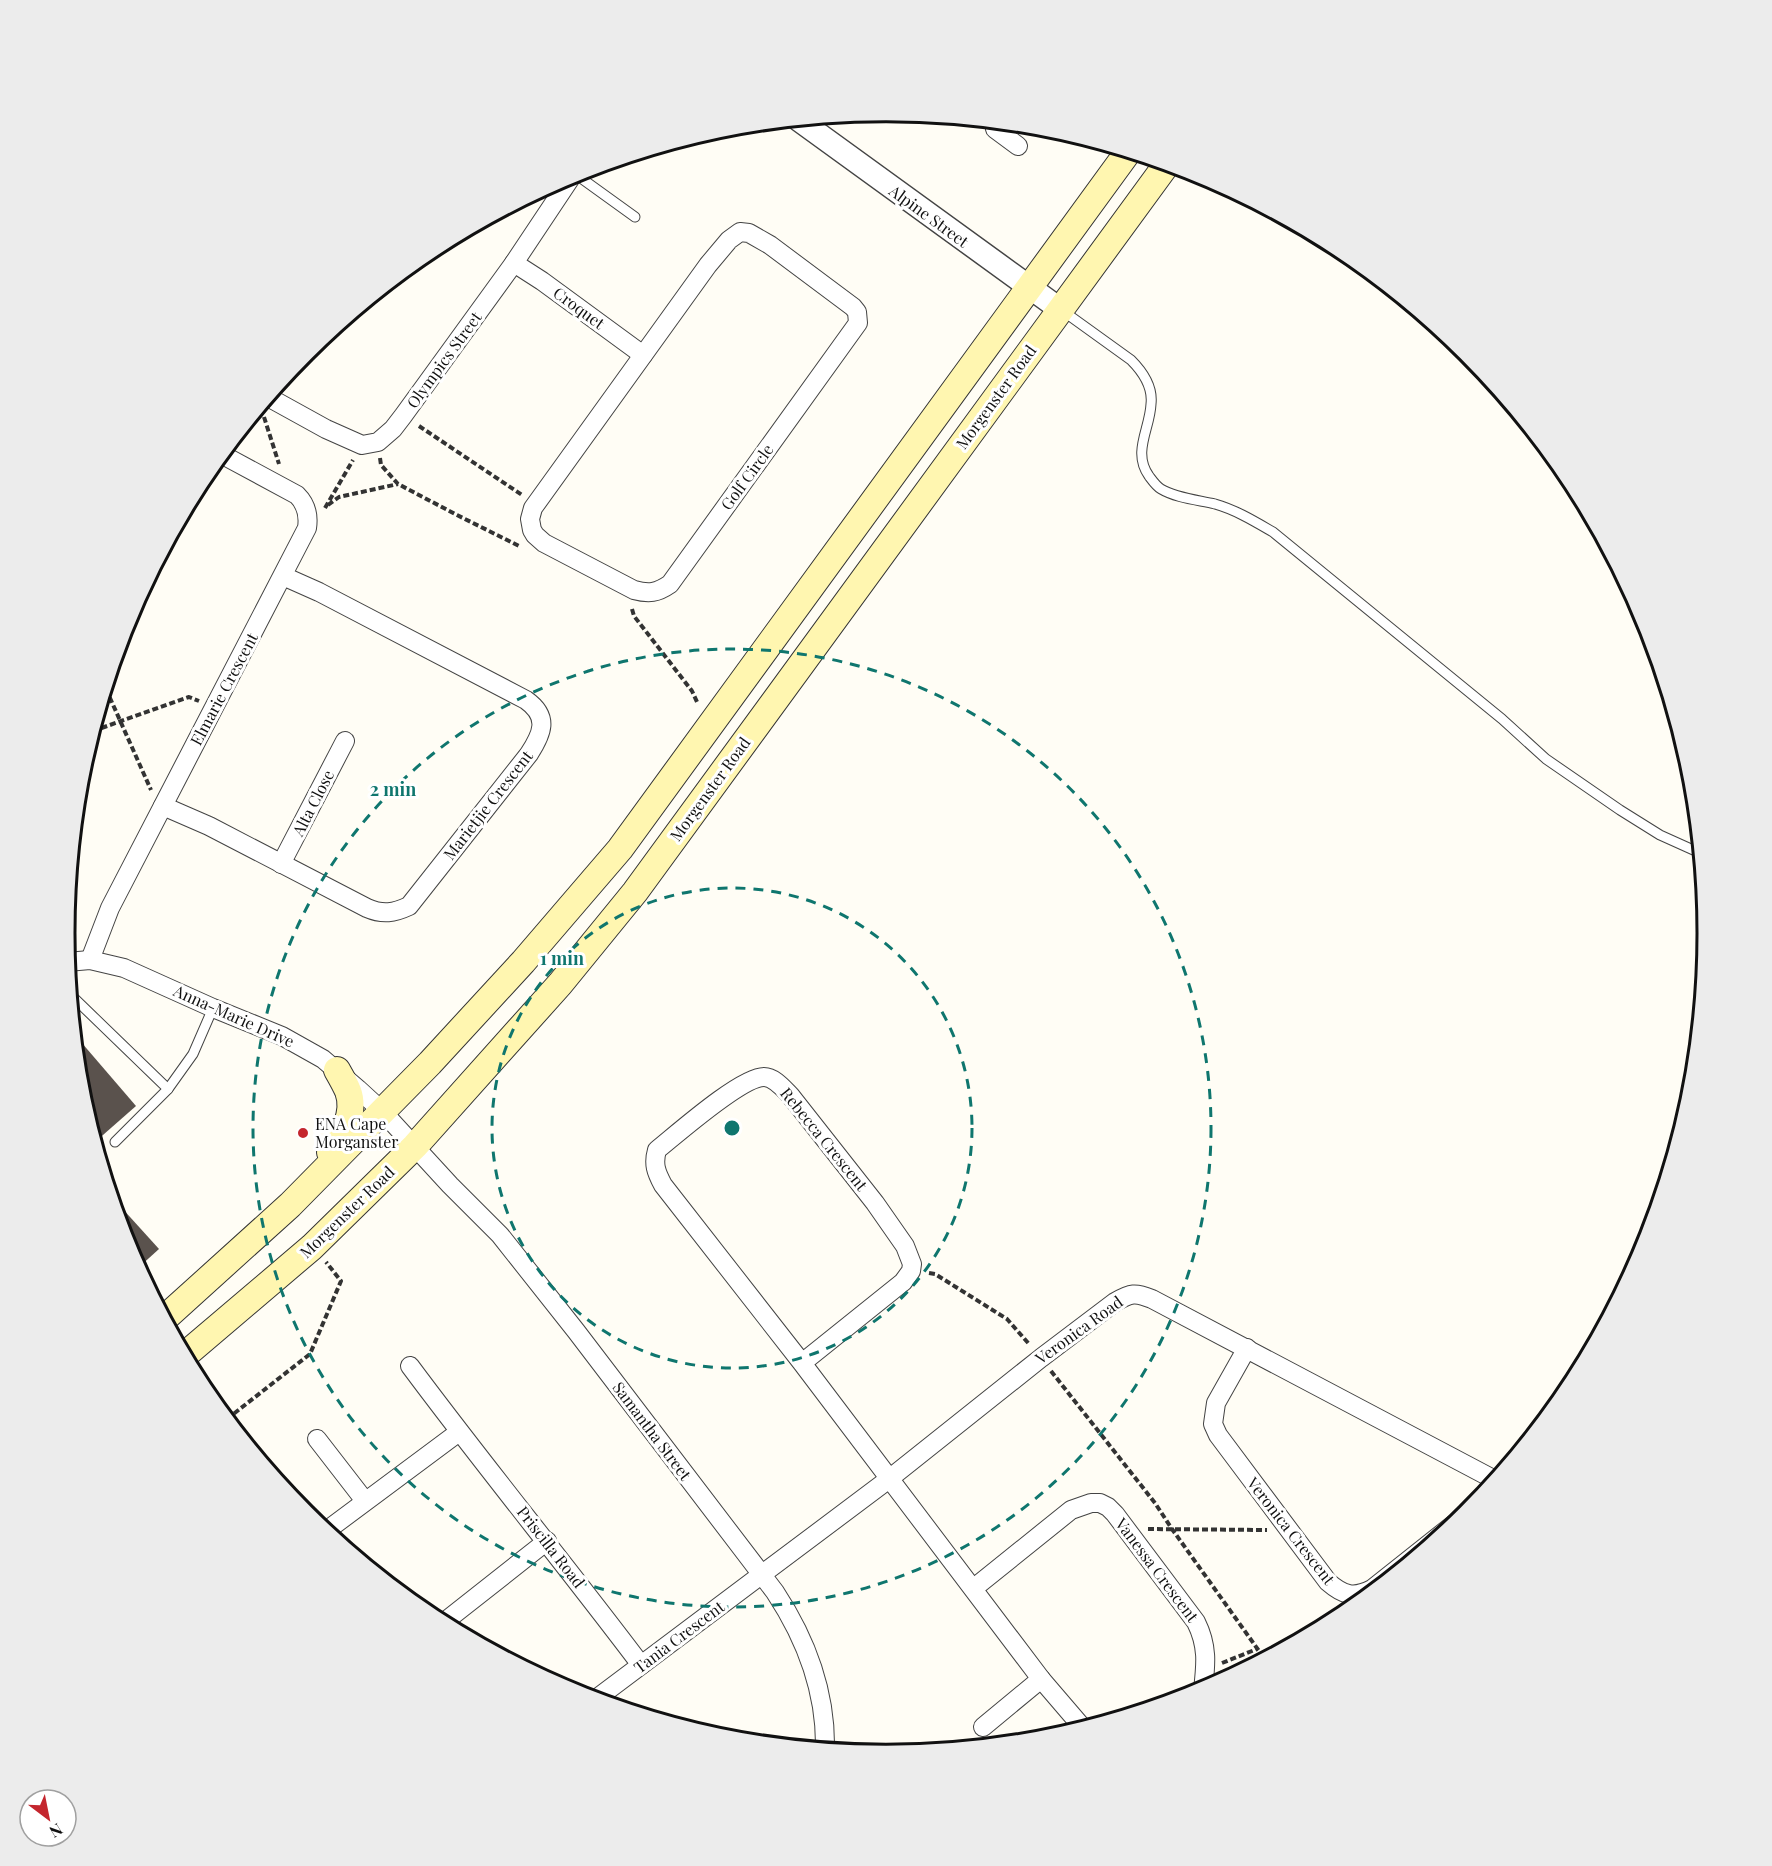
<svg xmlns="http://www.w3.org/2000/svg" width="1772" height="1866" font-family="'Playfair Display',serif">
<rect width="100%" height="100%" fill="#fffdf5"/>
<g fill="#5a524d">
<polygon points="75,1035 136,1106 95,1142 80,1093"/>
<polygon points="111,1196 159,1249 138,1268 127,1247"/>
</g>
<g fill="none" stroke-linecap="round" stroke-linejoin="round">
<g stroke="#444" stroke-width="11">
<g id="service">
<polyline points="574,173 635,217"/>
<path d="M 1063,311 L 1131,360 C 1143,372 1153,387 1151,404 C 1150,429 1132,452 1149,476 C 1152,480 1156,486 1161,489 C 1176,498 1198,500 1215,504 C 1236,510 1254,521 1273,532 L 1502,719 L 1546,759 L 1620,810 L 1660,835 L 1700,853"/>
<polyline points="75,999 168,1089"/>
<polyline points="115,1142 168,1089 193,1054 213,1008"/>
</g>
</g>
<g stroke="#444" stroke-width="20">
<g id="minor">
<polyline points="995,129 1018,146"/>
<path d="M 740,232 L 749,233 L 770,245 L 853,307 L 857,312 L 858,323 L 670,584 C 657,593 649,594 634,590 L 544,543 L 535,535 L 532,530 L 530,519 L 533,508 L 708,265 L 729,240 Z"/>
<polyline points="514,263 542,281 643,355"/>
<polyline points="268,397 326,429 362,445 378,442 393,429 403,416 514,263 574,173"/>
<path d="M 163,806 L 209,826 L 367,908 C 383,915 394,913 409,906 L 529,754 C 542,734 550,717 526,700 L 319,592 L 283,576"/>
<polyline points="281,864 345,741"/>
<path d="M 90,960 L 110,908 L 307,528 C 309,515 306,504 297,495 L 221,454"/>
<path d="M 67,962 L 90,960 L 124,968 L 213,1008 L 282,1036 L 323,1059 L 358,1089 L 382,1111 L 450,1185 L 500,1235 L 576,1331 L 775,1592 C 806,1639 826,1693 825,1749"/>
<path d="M 1247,1348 L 1216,1403 L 1213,1424 L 1218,1435 L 1328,1582 C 1344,1596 1354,1598 1372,1589 L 1454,1524"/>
<path d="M 802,1363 L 903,1282 L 911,1271 L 912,1264 L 905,1246 L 875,1203 L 790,1095 C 783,1088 774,1077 764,1077 C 741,1077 677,1134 657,1150 C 653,1164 656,1172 663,1185 L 802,1363 L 1041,1679 L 1083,1728"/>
<path d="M 410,1366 C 485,1467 565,1564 641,1665"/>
<polyline points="317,1439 365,1501"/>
<polyline points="326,1531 459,1432"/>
<path d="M 974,1588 L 1071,1510 L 1091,1503 L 1100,1503 L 1108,1507 L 1115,1514 L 1196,1622 C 1208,1646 1206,1664 1203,1690"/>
<polyline points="443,1623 547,1541"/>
<path d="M 596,1699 L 889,1479 L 1041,1358 L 1115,1302 C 1131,1293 1135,1292 1152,1299 L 1495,1480"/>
<polyline points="983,1727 1041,1679"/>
</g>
</g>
<g stroke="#444" stroke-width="25">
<polyline id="tertiary" points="799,120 1061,310"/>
</g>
<g stroke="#333" stroke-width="28">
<g id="secondary">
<path d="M 330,1152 C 343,1137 356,1112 348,1091 C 345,1084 341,1077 337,1070"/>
<polyline points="165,1318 290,1205 430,1063 523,962 620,849 1128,152"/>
<polyline points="185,1355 312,1247 415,1146 560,984 635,892 1167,164"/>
</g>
</g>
<g stroke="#333" stroke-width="4" stroke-dasharray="6 3" stroke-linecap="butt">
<polyline points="264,417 279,464"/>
<polyline points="419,426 522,495"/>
<polyline points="380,458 381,465 398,484 457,515 519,546"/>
<polyline points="328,505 339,497 398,484"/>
<polyline points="325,508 353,460"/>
<polyline points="632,609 634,616 692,691 698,704"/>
<polyline points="106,689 151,790"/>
<polyline points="93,731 189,697 199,701"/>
<polyline points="929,1273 935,1274 1007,1319 1029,1344"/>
<polyline points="1051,1371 1155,1503 1172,1529 1264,1658"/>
<polyline points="227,1419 310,1354 341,1281 326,1262"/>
<polyline points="1148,1529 1267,1530"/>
<polyline points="1337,1619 1345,1613"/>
<polyline points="1222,1663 1257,1649"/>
</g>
<use href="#service" stroke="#fff" stroke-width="9"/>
<use href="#minor" stroke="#fff" stroke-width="18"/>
<use href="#tertiary" stroke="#fff" stroke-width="22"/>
<use href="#secondary" stroke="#fff6b0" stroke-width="26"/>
</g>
<g fill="none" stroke="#0f766e" stroke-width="3" stroke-dasharray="10 8">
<circle cx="732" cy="1128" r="240"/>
<circle cx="732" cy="1128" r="479"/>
</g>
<circle fill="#c4262e" stroke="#fff" stroke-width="2" cx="303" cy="1133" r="6"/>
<g text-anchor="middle" stroke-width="6" stroke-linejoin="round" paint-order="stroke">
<g font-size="16" fill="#111" stroke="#fff">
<text transform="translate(929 216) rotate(36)" y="6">Alpine Street</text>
<text transform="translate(579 308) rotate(36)" y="6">Croquet</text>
<text transform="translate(444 360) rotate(-54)" y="6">Olympics Street</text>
<text transform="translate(996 397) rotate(-54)" y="6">Morgenster Road</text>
<text transform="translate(747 477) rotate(-54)" y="6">Golf Circle</text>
<text transform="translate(224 689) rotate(-62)" y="6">Elmarie Crescent</text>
<text transform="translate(710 789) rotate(-54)" y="6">Morgenster Road</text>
<text transform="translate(313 803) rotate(-63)" y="6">Alta Close</text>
<text transform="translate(488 805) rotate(-52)" y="6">Marietjie Crescent</text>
<text transform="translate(234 1016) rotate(24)" y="6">Anna-Marie Drive</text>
<text transform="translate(824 1139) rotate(51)" y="6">Rebecca Crescent</text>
<text transform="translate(347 1212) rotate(-44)" y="6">Morgenster Road</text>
<text transform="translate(1079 1330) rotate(-36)" y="6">Veronica Road</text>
<text transform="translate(652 1431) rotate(53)" y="6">Samantha Street</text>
<text transform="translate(1291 1531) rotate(52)" y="6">Veronica Crescent</text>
<text transform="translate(551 1547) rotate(52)" y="6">Priscilla Road</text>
<text transform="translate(1157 1570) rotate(53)" y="6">Vanessa Crescent</text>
<text transform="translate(679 1637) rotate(-37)" y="6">Tania Crescent</text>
</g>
<g font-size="16" fill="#111" stroke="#fff" text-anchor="start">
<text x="315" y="1130">ENA Cape<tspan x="315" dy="18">Morganster</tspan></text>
</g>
</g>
<path d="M0 0H1772V1866H0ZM75 933a811 811 0 1 1 1622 0a811 811 0 1 1-1622 0Z" fill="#ececec" fill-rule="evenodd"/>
<path fill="none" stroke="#111" stroke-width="3" d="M75 933a811 811 0 1 1 1622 0a811 811 0 1 1-1622 0Z"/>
<circle cx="732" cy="1128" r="9" fill="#0f766e" stroke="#fff" stroke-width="3"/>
<g font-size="18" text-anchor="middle" font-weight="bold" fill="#0f766e" stroke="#fff" stroke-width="6" stroke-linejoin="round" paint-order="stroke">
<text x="393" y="796">2 min</text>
<text x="562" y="965">1 min</text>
</g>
<g transform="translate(48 1818) rotate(148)"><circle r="28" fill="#ffffff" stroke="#a0a0a0" stroke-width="1.5"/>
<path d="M0-4.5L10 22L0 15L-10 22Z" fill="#c4262e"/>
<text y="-9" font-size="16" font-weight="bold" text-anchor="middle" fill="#111111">N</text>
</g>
</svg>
